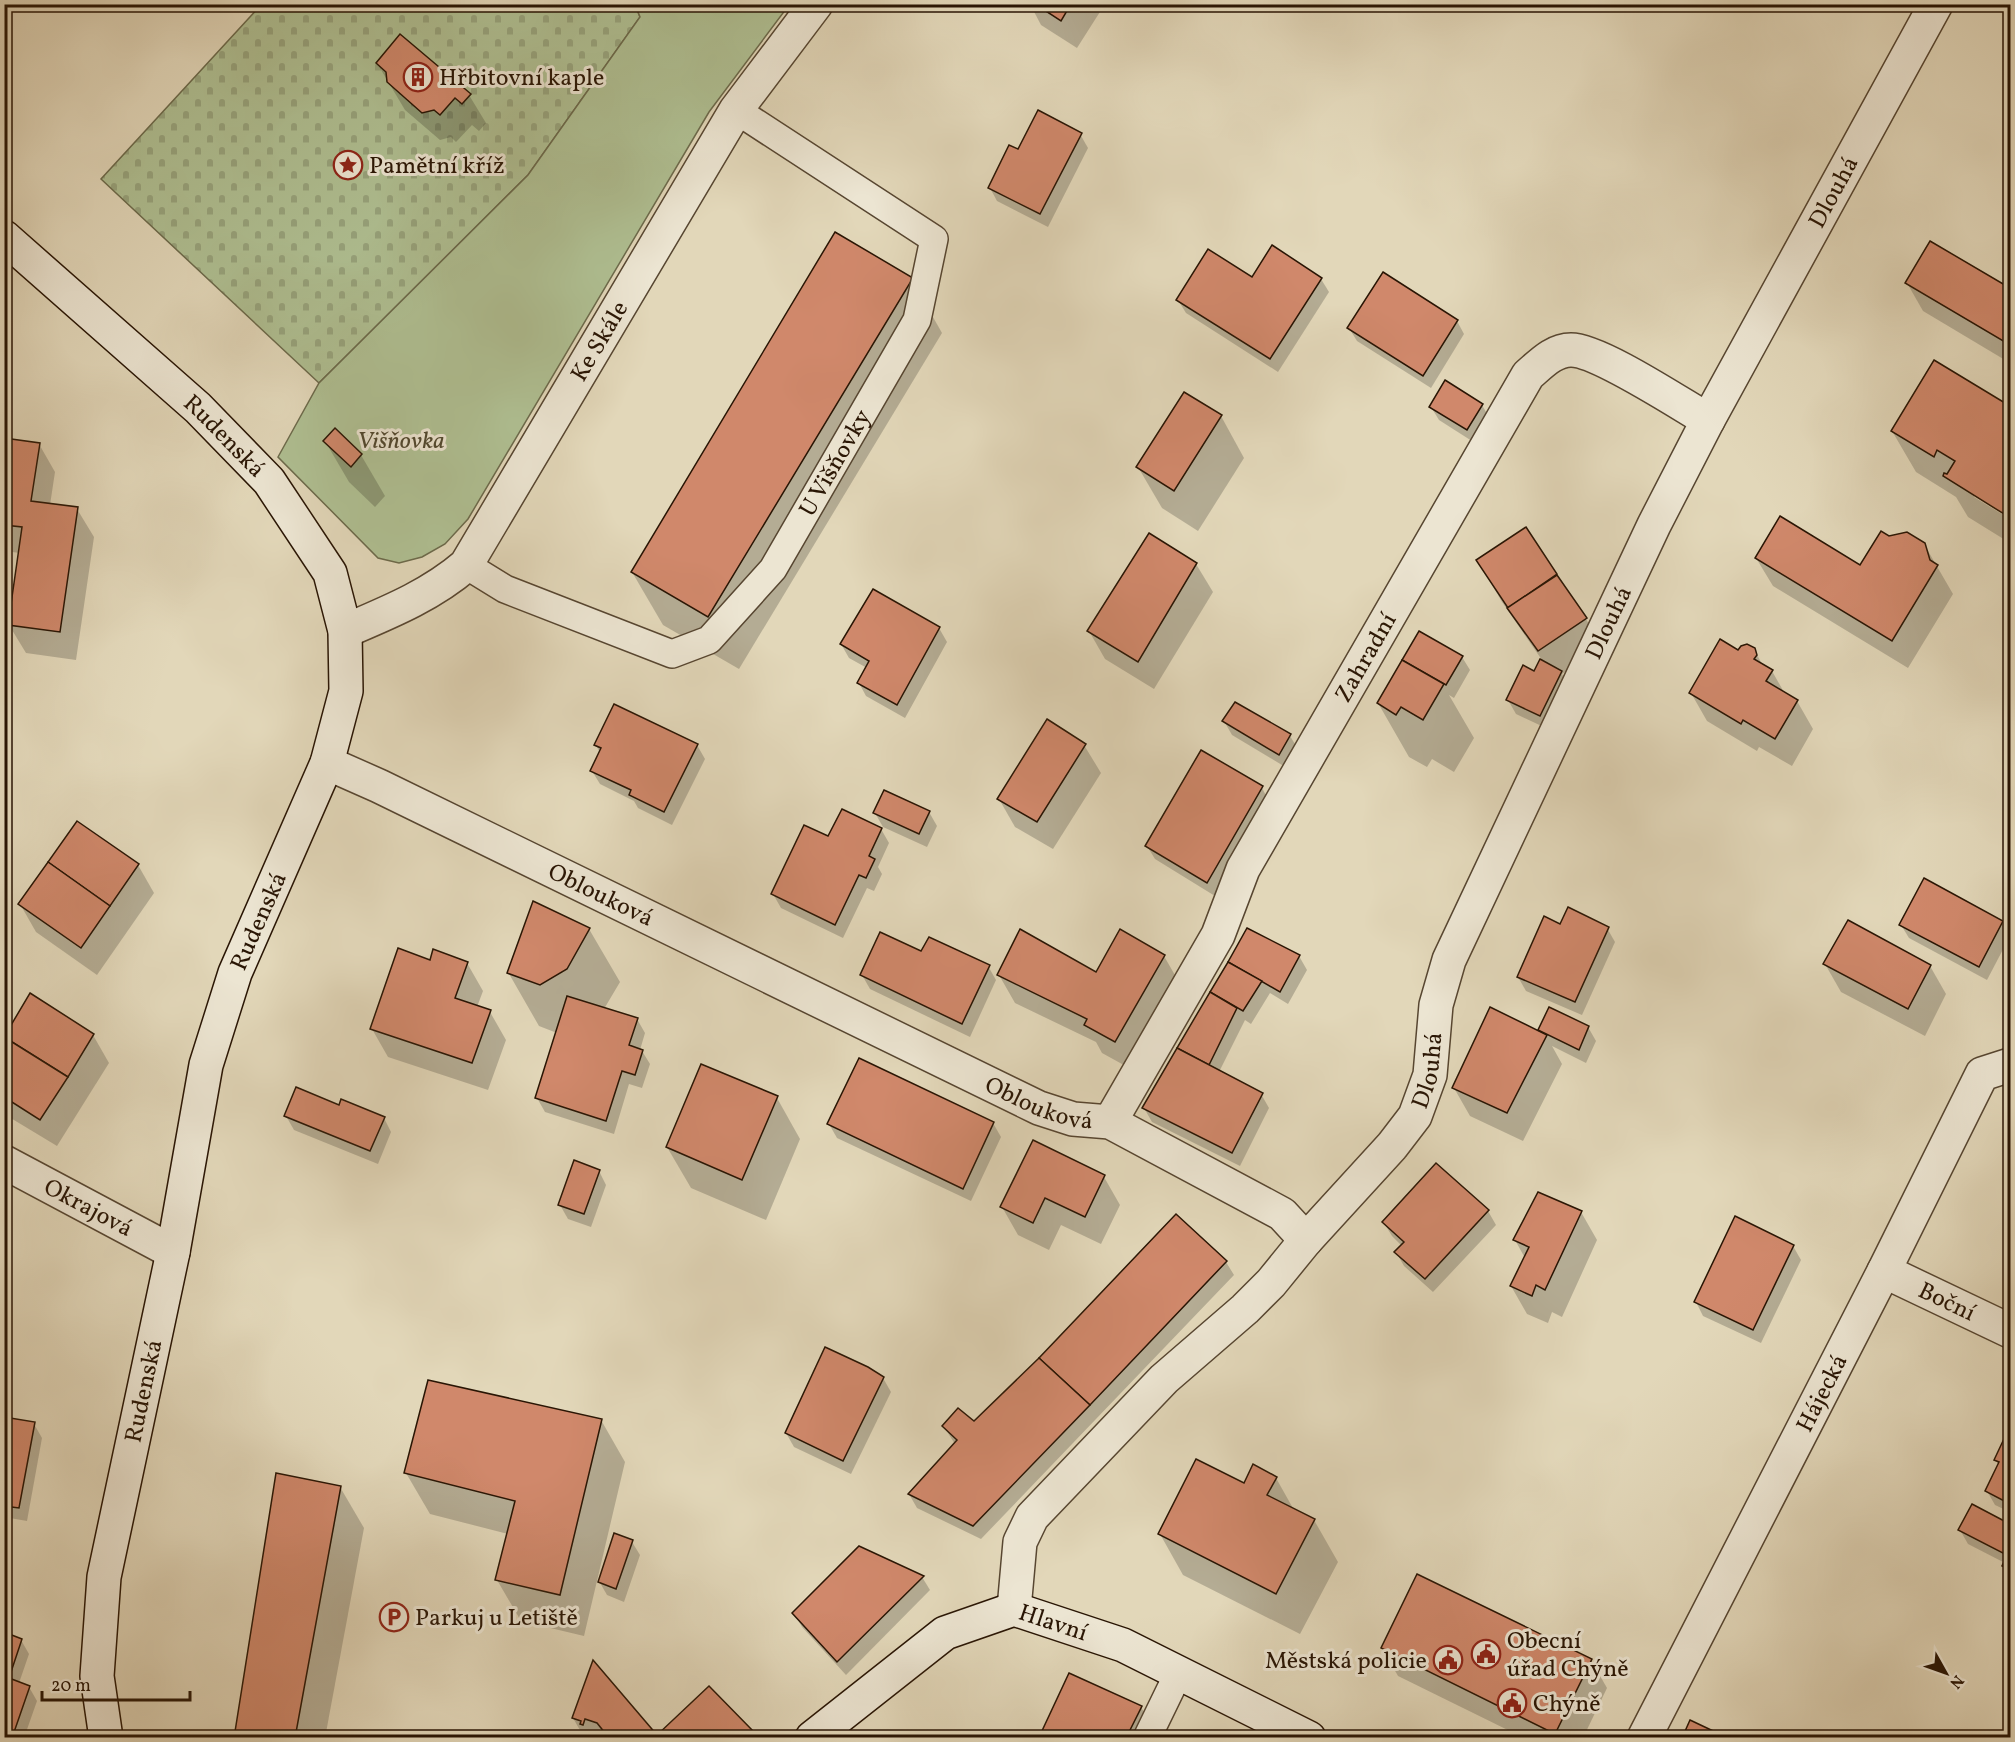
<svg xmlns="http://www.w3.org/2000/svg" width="2015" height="1742" font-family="Vollkorn,serif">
<defs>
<pattern id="cemetery-stones" width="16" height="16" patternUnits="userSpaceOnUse" patternTransform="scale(1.5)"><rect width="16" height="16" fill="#afbf92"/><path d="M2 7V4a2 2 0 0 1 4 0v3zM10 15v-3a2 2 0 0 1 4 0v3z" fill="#97a37c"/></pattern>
</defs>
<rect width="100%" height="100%" fill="#e2d7b9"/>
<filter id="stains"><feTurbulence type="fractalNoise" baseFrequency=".00333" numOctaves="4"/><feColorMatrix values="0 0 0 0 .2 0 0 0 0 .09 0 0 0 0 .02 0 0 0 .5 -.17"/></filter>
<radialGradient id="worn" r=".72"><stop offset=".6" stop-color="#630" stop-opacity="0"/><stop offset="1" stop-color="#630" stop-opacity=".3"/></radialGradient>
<polygon fill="url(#cemetery-stones)" stroke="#6c6a4b" stroke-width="1.5" points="632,4 636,7 640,17 528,175 319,383 101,179 261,5"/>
<polygon fill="#afbf92" stroke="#6c6a4b" stroke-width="1.5" points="642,4 789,5 709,112 468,519 445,544 422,557 399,563 378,558 278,457 319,383 528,175 640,17 636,7"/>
<g fill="#0003">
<polygon points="1030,4 1105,4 1077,48 1041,25"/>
<polygon points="377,63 469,95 486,123 479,131 472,125 456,142 451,137 440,140 405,110"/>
<polygon points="1080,134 1088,148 1048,227 997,201 990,188 1018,151"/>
<polygon points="1930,243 2010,290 2010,363 1923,311 1907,283"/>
<polygon points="1321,279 1329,292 1278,372 1186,313 1178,300"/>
<polygon points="912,280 942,333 739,669 663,625 632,572"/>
<polygon points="1457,321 1464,334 1431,388 1357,341 1349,328"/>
<polygon points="1935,362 2010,408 2010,516 1974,494 1974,497 2010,519 2010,517 2010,543 1968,517 1956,497 1916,472 1892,431"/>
<polygon points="1482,405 1490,419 1475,443 1439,420 1431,407"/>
<polygon points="1221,416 1244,458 1198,531 1162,508 1138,467"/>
<polygon points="4,439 39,444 55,472 50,505 77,509 94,537 76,660 26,653 9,625 20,553 4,551"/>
<polygon points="325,441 361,455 385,496 375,507 349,482"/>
<polygon points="1526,529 1586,619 1602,647 1562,674 1568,686 1548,729 1516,714 1508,700 1534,673 1542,660 1502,602 1478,561"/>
<polygon points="1889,537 1924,544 1953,594 1908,668 1773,586 1756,558 1861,567"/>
<polygon points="1196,564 1213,592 1154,689 1105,659 1089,631"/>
<polygon points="939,628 947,642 905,718 866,696 859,683 867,668 849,658 841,644"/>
<polygon points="1420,633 1462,657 1470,670 1454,698 1449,695 1474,738 1454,772 1432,759 1427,767 1409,757 1378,703"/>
<polygon points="1754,649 1763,666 1772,671 1785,694 1797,701 1813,729 1792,766 1759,747 1757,751 1707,721 1691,693"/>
<polygon points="1224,721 1290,736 1298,749 1287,768 1232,735"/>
<polygon points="596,745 697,745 705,759 672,825 638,808 634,801 600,784 592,771 600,753"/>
<polygon points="1084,745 1101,773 1053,849 1015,827 999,799"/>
<polygon points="1262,788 1269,801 1215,896 1155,859 1147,846"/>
<polygon points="929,812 937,826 927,847 883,827 875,813"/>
<polygon points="881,829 889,843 878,867 882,874 874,891 867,888 843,938 781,908 773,894 829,838"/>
<polygon points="138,865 154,893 97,975 36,932 20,904"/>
<polygon points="2002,922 2010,936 1987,980 1909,938 1901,925"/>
<polygon points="1561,926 1607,928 1615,942 1582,1015 1526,991 1518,977"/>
<polygon points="589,929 620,982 604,1009 637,1019 645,1033 640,1050 642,1051 650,1064 642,1088 629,1084 614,1134 545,1112 537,1098 557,1033 539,1026 508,972"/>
<polygon points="1248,930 1299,956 1307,970 1288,1004 1270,993 1251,1024 1245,1020 1219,1072 1261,1094 1269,1108 1240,1166 1152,1122 1144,1108"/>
<polygon points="1121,931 1164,956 1180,984 1131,1069 1102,1053 1096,1042 1015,1003 999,975 1096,974"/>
<polygon points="431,962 467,963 483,991 477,1007 490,1012 506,1040 488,1090 388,1057 372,1029"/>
<polygon points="1825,964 1930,966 1946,994 1925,1036 1841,992"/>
<polygon points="988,966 996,980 970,1037 870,989 862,975"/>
<polygon points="1588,1027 1596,1041 1586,1063 1552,1046 1562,1064 1523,1141 1470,1116 1454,1088 1542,1034 1540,1030"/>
<polygon points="93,1035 109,1063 57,1146 4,1114 4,1036"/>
<polygon points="777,1098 800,1139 766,1220 691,1188 667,1147"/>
<polygon points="340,1107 384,1118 391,1132 378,1164 294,1130 286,1116"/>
<polygon points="993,1123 1001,1137 971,1201 837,1138 829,1124"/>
<polygon points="599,1171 606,1185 591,1227 568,1219 560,1205"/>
<polygon points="1104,1177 1120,1205 1101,1244 1061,1225 1049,1250 1018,1235 1002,1207"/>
<polygon points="1488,1211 1496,1225 1433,1292 1404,1266 1396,1252 1402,1246 1392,1236 1384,1223"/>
<polygon points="1581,1212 1597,1240 1562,1317 1552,1312 1548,1323 1527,1314 1511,1286 1525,1258 1515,1240"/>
<polygon points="1793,1246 1801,1260 1761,1343 1703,1316 1696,1302"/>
<polygon points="1226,1262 1234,1275 981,1539 917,1508 909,1494 955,1444 944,1427 974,1423"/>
<polygon points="883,1378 891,1392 851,1474 794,1447 786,1433"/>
<polygon points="4,1418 34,1424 42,1438 27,1521 4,1517"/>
<polygon points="601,1420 625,1462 584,1636 521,1621 497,1580 508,1534 430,1514 406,1473"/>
<polygon points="2010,1429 2010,1512 1995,1505 1987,1491 1999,1466 1996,1460"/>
<polygon points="1276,1478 1294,1510 1314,1520 1338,1562 1300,1634 1183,1575 1160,1534 1244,1485"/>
<polygon points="340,1487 364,1528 325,1738 236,1738"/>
<polygon points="1972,1507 2010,1526 2010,1577 2004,1566 2005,1563 1968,1544 1960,1530"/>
<polygon points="632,1542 640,1555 624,1602 607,1595 599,1581"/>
<polygon points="922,1577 930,1590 846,1675 802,1627 794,1613"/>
<polygon points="4,1634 21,1640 29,1654 19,1683 29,1687 37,1701 24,1738 4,1738"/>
<polygon points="1382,1648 1591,1660 1607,1688 1583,1738 1524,1738 1398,1676"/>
<polygon points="593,1662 657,1737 752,1733 755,1738 607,1738 592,1732 590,1738 587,1734 581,1732 573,1718"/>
<polygon points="1141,1707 1157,1735 1156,1738 1046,1738 1043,1733"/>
</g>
<g fill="#d0886b" stroke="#291504" stroke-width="1.5">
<polygon points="1035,4 1071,4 1061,21"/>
<polygon points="400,34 471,94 462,104 455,98 440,115 434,110 422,113 387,82 386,72 376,63"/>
<polygon points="1038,110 1082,133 1040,214 988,188 1009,145 1018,149"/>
<polygon points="835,232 913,278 708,617 631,572"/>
<polygon points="1930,241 2010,288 2010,345 1905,283"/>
<polygon points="1272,245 1322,278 1270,359 1176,300 1208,249 1252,277"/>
<polygon points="1383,272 1458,320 1423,376 1347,328"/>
<polygon points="1934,360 2010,406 2010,503 2004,514 1943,476 1944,473 1947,474 1955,461 1937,450 1934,457 1891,431"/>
<polygon points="1445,380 1483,404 1467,430 1429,407"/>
<polygon points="1184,392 1222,415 1174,491 1136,467"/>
<polygon points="335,428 362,454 351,467 323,441"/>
<polygon points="4,438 40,443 31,501 78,507 60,632 8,625 22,527 4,525"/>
<polygon points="1780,516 1860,565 1881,531 1889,536 1907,532 1925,543 1930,560 1938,565 1892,641 1755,558"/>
<polygon points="1526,527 1557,574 1508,608 1476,560"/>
<polygon points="1149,533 1197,563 1138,662 1087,631"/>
<polygon points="1557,575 1587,618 1538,651 1507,608"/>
<polygon points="873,589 940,627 897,705 857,683 869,661 840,644"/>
<polygon points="1419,631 1463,656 1446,685 1402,660"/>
<polygon points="1720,639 1738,650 1741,646 1747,644 1755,648 1757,655 1754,659 1773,670 1766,681 1798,700 1775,739 1743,720 1741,724 1689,693"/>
<polygon points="1540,659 1562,671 1540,716 1506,700 1523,665 1534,671"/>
<polygon points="1402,660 1444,684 1423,720 1401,707 1396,715 1377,703"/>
<polygon points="1235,702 1291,734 1279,755 1222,721"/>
<polygon points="614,704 698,744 664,812 629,795 631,790 590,771 601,748 594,745"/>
<polygon points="1047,719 1086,744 1037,822 997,799"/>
<polygon points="1201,750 1263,786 1207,883 1145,846"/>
<polygon points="884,790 930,811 919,834 873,813"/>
<polygon points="842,809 882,828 869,856 875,859 866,878 859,875 835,925 771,894 804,825 828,836"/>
<polygon points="77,821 139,864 110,906 48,862"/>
<polygon points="48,862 110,906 81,948 18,904"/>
<polygon points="1924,878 2003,921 1979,967 1899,925"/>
<polygon points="533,901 590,928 567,969 540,985 507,973"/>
<polygon points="1568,907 1609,927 1575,1002 1517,977 1544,916 1560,924"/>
<polygon points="1848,920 1931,965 1908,1009 1823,964"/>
<polygon points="1247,928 1300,955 1280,992 1228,962"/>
<polygon points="1020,929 1096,972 1120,929 1165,955 1115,1042 1084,1025 1087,1019 997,975"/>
<polygon points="880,932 921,951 929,937 990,965 962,1024 860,975"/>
<polygon points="398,948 430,960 433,949 468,962 455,998 491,1010 472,1063 370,1029"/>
<polygon points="1228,962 1262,981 1243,1011 1210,992"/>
<polygon points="1210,992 1237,1008 1209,1065 1177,1048"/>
<polygon points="30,993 94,1034 68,1077 4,1037"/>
<polygon points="567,996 638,1018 629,1045 643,1050 635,1075 622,1071 606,1121 535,1098"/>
<polygon points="1490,1007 1547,1035 1507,1113 1452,1088"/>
<polygon points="1549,1007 1589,1026 1579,1050 1538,1030"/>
<polygon points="4,1037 68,1077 40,1120 4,1097"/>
<polygon points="1177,1048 1263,1093 1232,1153 1142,1108"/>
<polygon points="859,1058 994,1122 963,1189 827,1124"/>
<polygon points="701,1064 778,1096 742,1180 666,1147"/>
<polygon points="296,1087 339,1105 341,1099 385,1117 370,1151 284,1116"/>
<polygon points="1033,1140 1105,1175 1085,1217 1045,1198 1033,1223 1000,1207"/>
<polygon points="574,1160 600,1170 584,1214 558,1205"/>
<polygon points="1436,1163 1489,1210 1425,1279 1394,1252 1404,1242 1382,1222"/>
<polygon points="1538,1192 1582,1211 1545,1290 1536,1285 1532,1296 1510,1286 1529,1247 1513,1240"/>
<polygon points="1176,1214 1227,1261 1090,1405 1039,1358"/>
<polygon points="1735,1216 1794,1245 1753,1330 1694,1302"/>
<polygon points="825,1347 868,1367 884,1377 843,1461 785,1433"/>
<polygon points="1039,1358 1090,1405 973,1526 908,1494 957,1440 942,1426 958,1408 974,1421"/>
<polygon points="428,1380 602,1419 560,1595 495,1580 515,1501 404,1473"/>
<polygon points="4,1417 35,1422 19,1508 4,1506"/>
<polygon points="2010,1426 2010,1504 1985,1491 1999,1462 1994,1460"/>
<polygon points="1196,1459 1244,1483 1253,1464 1277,1477 1267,1495 1315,1519 1276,1594 1158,1534"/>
<polygon points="276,1473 341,1486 295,1738 234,1738"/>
<polygon points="1972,1504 2010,1524 2010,1570 2002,1566 2007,1555 1958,1530"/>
<polygon points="614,1533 633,1540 616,1589 598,1582"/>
<polygon points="859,1546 924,1576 837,1662 792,1613"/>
<polygon points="1417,1574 1592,1659 1555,1734 1381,1648"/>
<polygon points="4,1632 22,1639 9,1678 30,1686 12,1738 4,1738"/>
<polygon points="593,1660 657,1735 659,1738 609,1738 597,1723 585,1719 583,1725 580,1724 581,1721 572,1718"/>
<polygon points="1069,1673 1142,1706 1126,1738 1050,1738 1041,1733"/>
<polygon points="709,1686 754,1732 748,1738 659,1738 657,1735"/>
<polygon points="1690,1720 1728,1738 1682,1738"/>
</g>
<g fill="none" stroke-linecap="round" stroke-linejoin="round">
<g stroke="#574631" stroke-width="30">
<g id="lane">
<path id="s1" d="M 466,565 L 505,589 L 672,654 L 709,640 L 773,569 L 917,320 L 934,239 L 736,110"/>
<polyline points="1147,1738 1179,1672"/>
</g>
</g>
<g stroke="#574631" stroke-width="36">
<g id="street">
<path id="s2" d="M 345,631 C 387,613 430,596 466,565 L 736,110 L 816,4"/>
<path id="s3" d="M 327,763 L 379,786 L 1039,1108 L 1073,1119 L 1110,1122 L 1282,1214 L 1306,1240 L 1271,1283 L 1245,1309 L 1164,1379 L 1032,1517 L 1020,1542 L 1014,1609"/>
<path id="s4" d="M 1110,1122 L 1218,935 L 1243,869 L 1528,375 C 1540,365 1553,350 1571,350 C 1599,350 1680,404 1708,420"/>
<path id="s5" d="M 4,1162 L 173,1252"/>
<path id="s6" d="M 1306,1240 L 1392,1146 L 1415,1116 L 1430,1075 L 1436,1005 L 1449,960 L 1654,525 L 1708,420 L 1936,4"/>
<path id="s7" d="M 1884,1271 L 2010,1331"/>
<path id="s8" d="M 1644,1738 L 1884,1271 L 1982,1074 L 2010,1065"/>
</g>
</g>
<g stroke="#291504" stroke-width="36">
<g id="secondary">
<path id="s9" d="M 4,237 L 198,408 L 269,481 L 330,573 L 345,631 L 346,691 L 327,763 L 235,973 L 206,1065 L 173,1252 L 104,1577 L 97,1676 L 106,1738"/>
<path id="s10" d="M 812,1738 L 945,1633 L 1014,1609 L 1123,1645 L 1309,1738"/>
</g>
</g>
<use href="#lane" stroke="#ece5d2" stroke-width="27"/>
<use href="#street" stroke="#ece5d2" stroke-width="33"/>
<use href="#secondary" stroke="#ece5d2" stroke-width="33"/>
</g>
<defs>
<g id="building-ring" transform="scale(1.5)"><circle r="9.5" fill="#ece5d2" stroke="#8f2418" stroke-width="1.5"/><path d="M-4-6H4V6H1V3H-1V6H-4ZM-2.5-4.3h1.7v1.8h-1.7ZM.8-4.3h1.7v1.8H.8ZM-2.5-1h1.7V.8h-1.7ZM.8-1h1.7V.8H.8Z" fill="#8f2418"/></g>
<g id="sight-ring" transform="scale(1.5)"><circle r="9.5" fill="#ece5d2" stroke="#8f2418" stroke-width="1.5"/><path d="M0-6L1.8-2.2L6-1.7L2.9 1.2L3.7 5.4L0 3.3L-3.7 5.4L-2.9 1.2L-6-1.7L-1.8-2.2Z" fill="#8f2418"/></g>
<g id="parking-ring" transform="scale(1.5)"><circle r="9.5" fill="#ece5d2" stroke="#8f2418" stroke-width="1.5"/><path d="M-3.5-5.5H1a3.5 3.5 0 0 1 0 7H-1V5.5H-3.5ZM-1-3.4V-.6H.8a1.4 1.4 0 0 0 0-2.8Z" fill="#8f2418"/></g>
<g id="civic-ring" transform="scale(1.5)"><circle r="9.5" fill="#ece5d2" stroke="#8f2418" stroke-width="1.5"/><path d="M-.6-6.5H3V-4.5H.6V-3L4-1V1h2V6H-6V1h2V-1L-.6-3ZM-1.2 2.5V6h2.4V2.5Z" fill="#8f2418"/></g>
</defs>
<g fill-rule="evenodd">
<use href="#building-ring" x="418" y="77"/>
<use href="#sight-ring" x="348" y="165"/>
<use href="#parking-ring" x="394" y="1617"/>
<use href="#civic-ring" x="1486" y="1654"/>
<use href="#civic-ring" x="1448" y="1660"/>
<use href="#civic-ring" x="1512" y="1703"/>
</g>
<g text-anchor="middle" stroke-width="6" stroke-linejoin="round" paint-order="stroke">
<g font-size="24" fill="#291504" stroke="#ece5d2" text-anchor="start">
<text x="439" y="85">Hřbitovní kaple</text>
<text x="369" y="173">Pamětní kříž</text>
<text x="415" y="1625">Parkuj u Letiště</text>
<text x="1507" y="1648">Obecní<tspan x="1507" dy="28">úřad Chýně</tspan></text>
<text x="1427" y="1668" text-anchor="end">Městská policie</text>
<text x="1533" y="1711">Chýně</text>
</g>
<g font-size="24" fill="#291504" stroke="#ece5d2">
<text dy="8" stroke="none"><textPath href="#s6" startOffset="1185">Dlouhá</textPath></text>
<text dy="8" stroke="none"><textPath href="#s2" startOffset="399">Ke Skále</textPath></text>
<text dy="8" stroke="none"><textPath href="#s9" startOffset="297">Rudenská</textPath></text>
<text dy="8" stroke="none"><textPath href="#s1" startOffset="483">U Višňovky</textPath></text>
<text dy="8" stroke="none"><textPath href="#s6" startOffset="699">Dlouhá</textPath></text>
<text dy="8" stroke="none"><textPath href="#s4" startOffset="531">Zahradní</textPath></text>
<text dy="8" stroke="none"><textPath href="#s3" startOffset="304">Oblouková</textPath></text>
<text transform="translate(258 921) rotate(-66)" y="8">Rudenská</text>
<text dy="8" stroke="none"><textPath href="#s6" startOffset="213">Dlouhá</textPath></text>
<text dy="8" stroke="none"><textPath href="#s3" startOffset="790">Oblouková</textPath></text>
<text dy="8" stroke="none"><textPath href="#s5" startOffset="96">Okrajová</textPath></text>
<text dy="8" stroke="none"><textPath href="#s7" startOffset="70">Boční</textPath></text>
<text transform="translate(143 1391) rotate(-78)" y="8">Rudenská</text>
<text dy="8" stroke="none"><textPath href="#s8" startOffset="388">Hájecká</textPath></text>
<text dy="8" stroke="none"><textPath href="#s10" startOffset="284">Hlavní</textPath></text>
</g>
<g font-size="24" font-style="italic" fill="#51482f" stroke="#ece5d2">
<text x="401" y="448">Višňovka</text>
</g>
</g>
<rect width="2015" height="1742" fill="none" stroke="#e2d7b9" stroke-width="24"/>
<rect x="6" y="6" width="2003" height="1730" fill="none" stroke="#291504" stroke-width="3"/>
<rect x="12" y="12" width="1991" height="1718" fill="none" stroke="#291504" stroke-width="1.5"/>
<g transform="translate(1946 1673) rotate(130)" stroke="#ece5d2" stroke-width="4.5" paint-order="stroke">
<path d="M0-4.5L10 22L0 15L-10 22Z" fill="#291504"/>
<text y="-9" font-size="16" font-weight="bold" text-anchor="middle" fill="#291504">N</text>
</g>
<path d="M42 1691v9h148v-9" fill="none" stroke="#291504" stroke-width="3"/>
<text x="51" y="1691" font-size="18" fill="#291504" stroke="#ece5d2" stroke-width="4.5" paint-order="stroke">20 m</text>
<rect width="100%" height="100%" filter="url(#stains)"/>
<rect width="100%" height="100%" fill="url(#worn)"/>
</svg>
